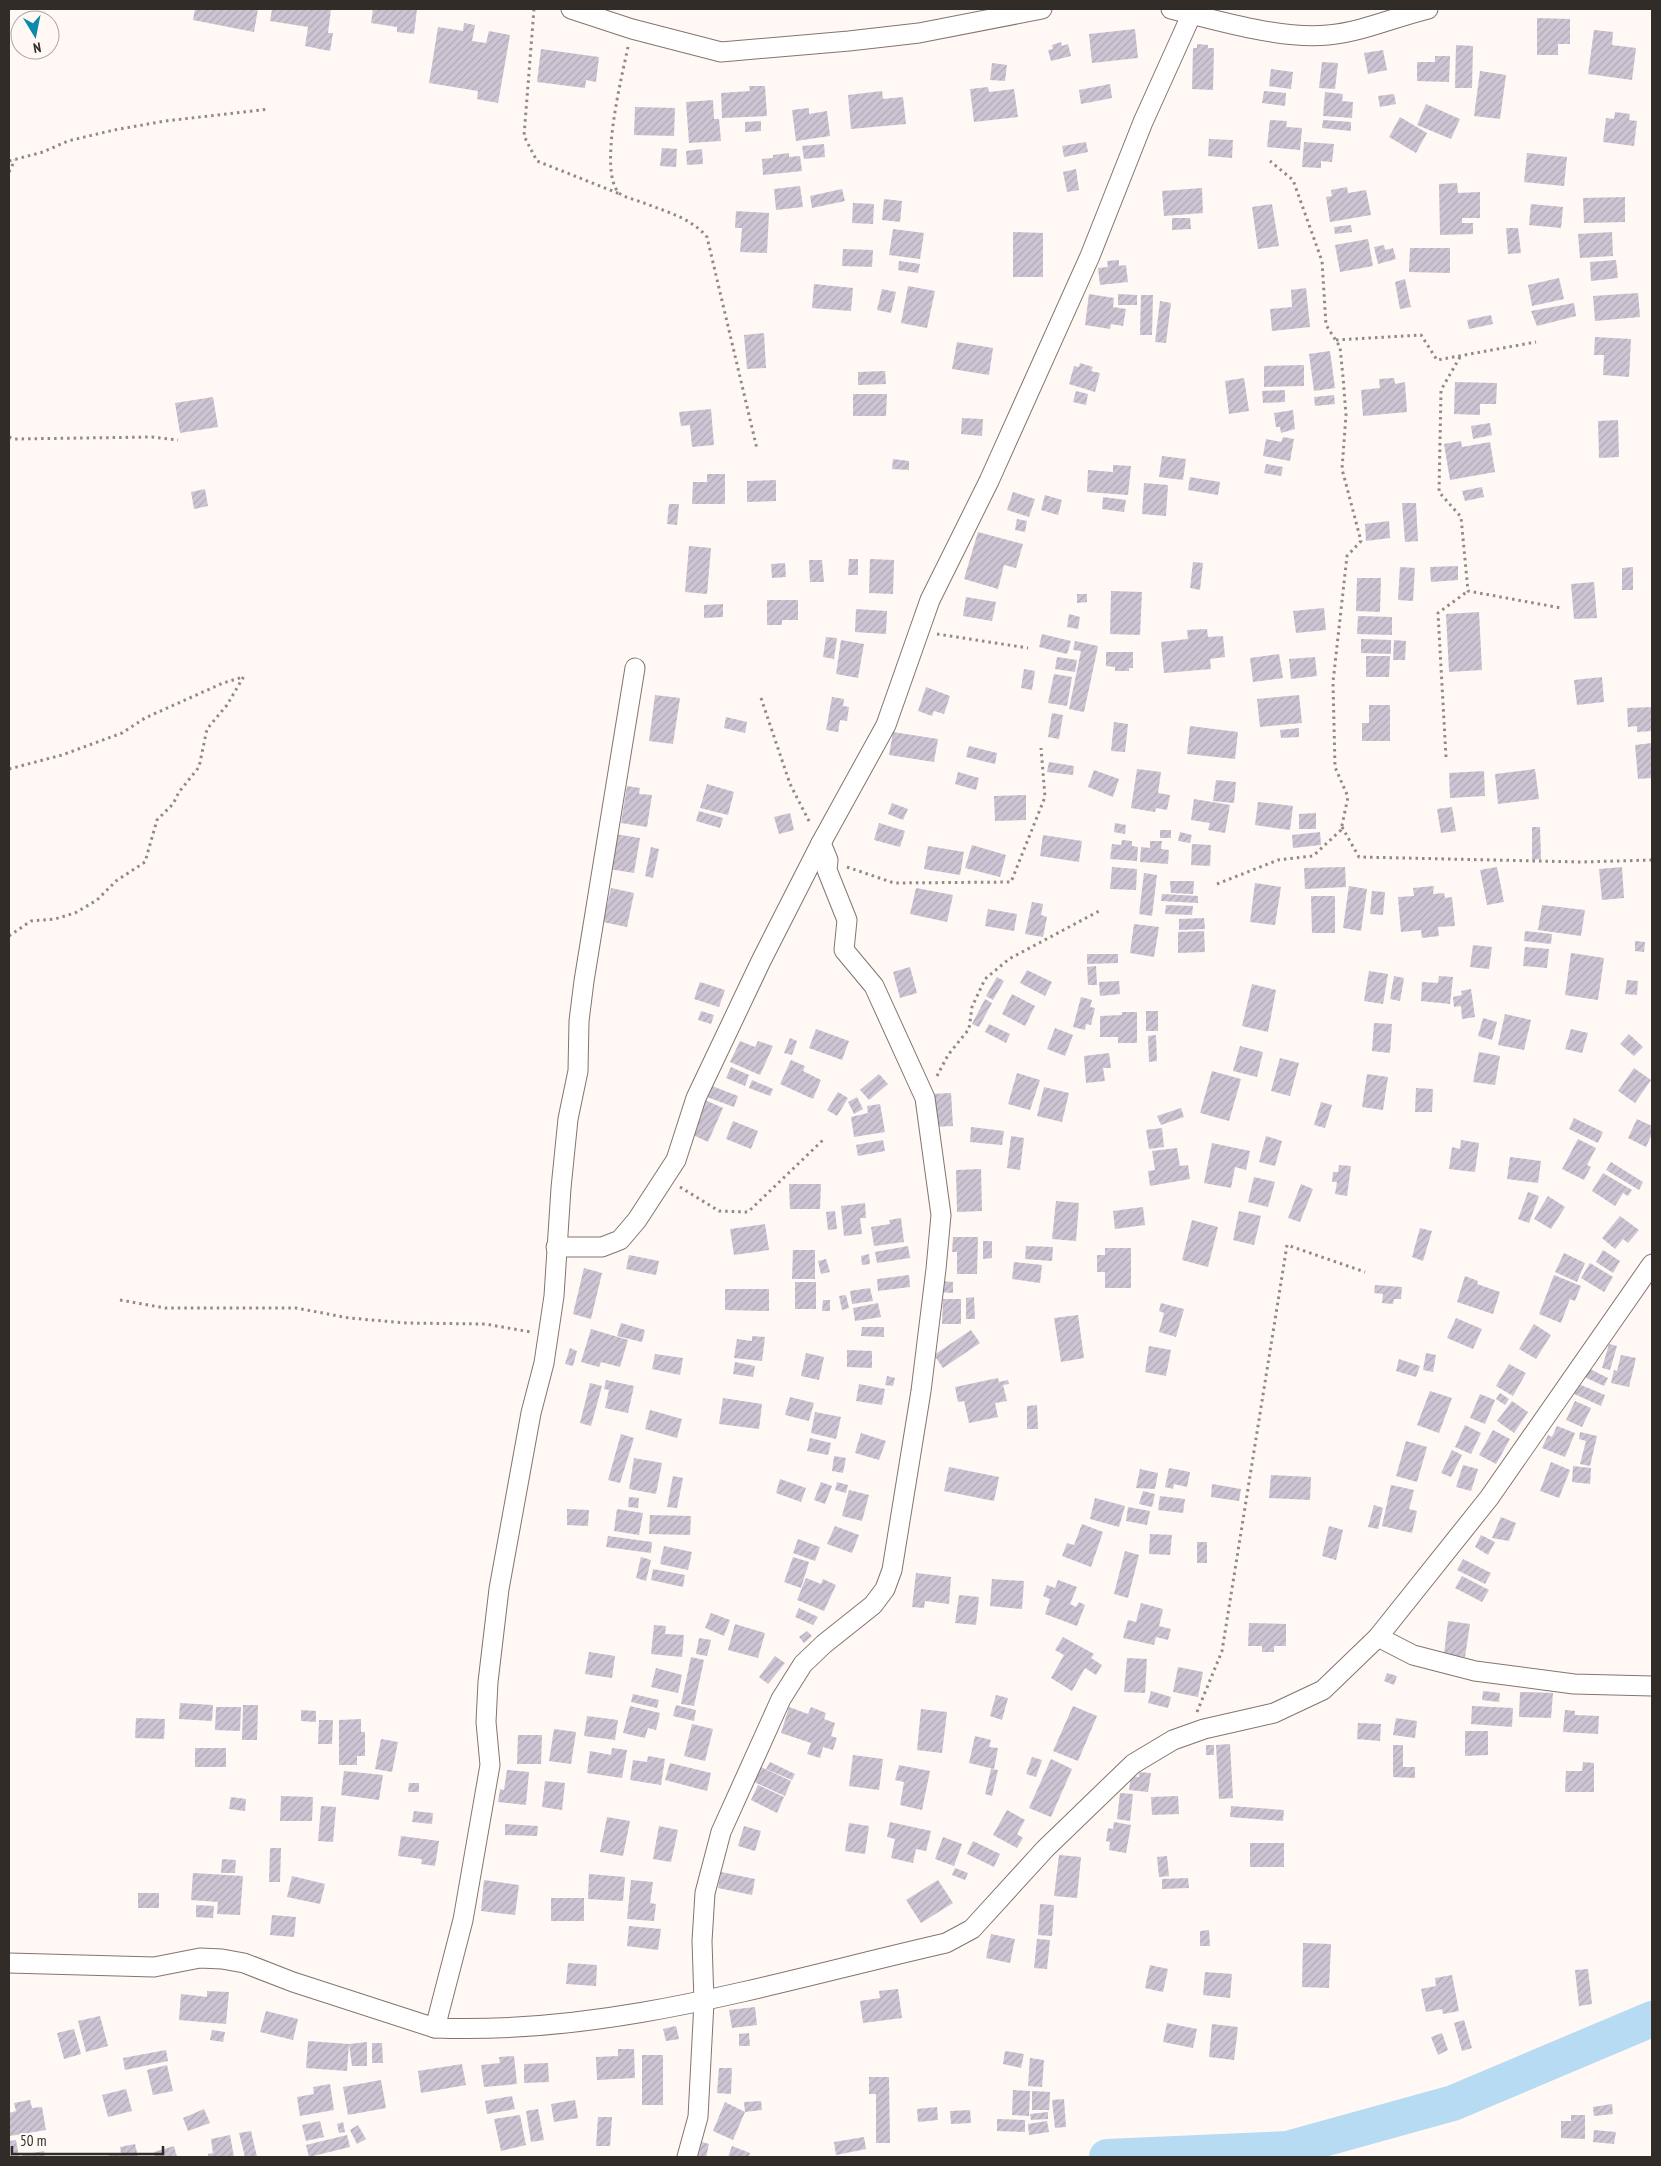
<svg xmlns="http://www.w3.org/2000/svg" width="1661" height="2166" font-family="'PT Sans Narrow',sans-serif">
<defs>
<pattern id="building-hatch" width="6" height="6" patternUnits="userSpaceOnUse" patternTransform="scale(1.25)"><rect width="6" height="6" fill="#cdc5d3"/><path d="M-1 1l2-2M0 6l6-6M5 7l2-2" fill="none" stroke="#b0a9b5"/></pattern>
</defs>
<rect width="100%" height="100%" fill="#fff8f5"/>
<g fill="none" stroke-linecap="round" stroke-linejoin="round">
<polyline stroke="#b7dbf2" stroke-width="36" points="1107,2157 1287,2149 1453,2103 1652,2019"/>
</g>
<g fill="url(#building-hatch)">
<polygon points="195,9 258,9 254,32 193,20"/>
<polygon points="272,9 331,9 328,33 333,33 330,51 305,46 308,27 270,21"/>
<polygon points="373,9 417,9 414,34 397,32 397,27 371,23"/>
<polygon points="1537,18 1570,19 1570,44 1558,44 1558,55 1537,55"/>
<polygon points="464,23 475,25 472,41 486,43 489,31 510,35 498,103 477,99 478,91 429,83 438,27 463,31"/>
<polygon points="1135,29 1138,58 1092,63 1089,34"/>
<polygon points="1594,30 1613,32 1612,45 1636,48 1632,80 1588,74"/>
<polygon points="1061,42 1062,46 1068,44 1071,56 1051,61 1048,50 1053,49 1052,45"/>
<polygon points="1197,44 1208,45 1208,48 1214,48 1213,90 1192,89 1193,48 1197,48"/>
<polygon points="1456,45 1473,46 1472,88 1455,88"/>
<polygon points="541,49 599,57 596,82 586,80 585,88 537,82"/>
<polygon points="1383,50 1387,70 1368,74 1364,53"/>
<polygon points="1435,56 1450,56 1449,82 1417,81 1417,62 1435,62"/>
<polygon points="1322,62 1338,63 1335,89 1319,88"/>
<polygon points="992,63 1007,65 1005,81 990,80"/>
<polygon points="1271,69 1293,72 1291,89 1269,86"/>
<polygon points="1480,71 1506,75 1500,119 1474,116"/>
<polygon points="1110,84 1112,98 1081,104 1079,90"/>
<polygon points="749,86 765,86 767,116 722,118 721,93 750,91"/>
<polygon points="988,87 989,92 1014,89 1018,117 974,122 970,89"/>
<polygon points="882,91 883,99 903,97 906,124 851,129 848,95"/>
<polygon points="1264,91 1286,93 1285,106 1262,103"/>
<polygon points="1325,92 1343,94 1342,101 1353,102 1352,118 1323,116"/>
<polygon points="1394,94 1396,104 1380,107 1378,96"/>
<polygon points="713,100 714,119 719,119 721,141 689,143 686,102"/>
<polygon points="1426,104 1460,119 1451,139 1417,125"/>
<polygon points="635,107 675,108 674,136 634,135"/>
<polygon points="809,108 809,114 827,111 830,136 796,141 792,110"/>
<polygon points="1615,112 1630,114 1629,120 1637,121 1634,146 1603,142 1606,118 1614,119"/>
<polygon points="1400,117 1427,133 1416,153 1389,137"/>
<polygon points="1270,120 1287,121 1286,127 1302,128 1300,150 1267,147"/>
<polygon points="1323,120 1351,122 1351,131 1322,128"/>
<polygon points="761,121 761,131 745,132 745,122"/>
<polygon points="1209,139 1233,140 1232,158 1208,156"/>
<polygon points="1086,142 1088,152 1064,157 1062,146"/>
<polygon points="1304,142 1334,144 1332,162 1321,161 1321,168 1302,167"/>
<polygon points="824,144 825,157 804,159 802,146"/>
<polygon points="662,148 677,149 676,167 660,166"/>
<polygon points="702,149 703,164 687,165 686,151"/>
<polygon points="789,153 789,157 800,156 802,171 763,175 762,159 773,158 773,155"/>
<polygon points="1527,153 1567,157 1564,186 1524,182"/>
<polygon points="1076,169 1079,190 1067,192 1063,172"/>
<polygon points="1457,183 1458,193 1480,192 1480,218 1462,218 1462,223 1473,223 1473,234 1440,235 1439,184"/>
<polygon points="800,186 803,207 776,210 774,189"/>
<polygon points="1347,187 1348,193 1366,190 1371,215 1330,222 1326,197 1332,196 1331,190"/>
<polygon points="1202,188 1203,213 1164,216 1162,191"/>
<polygon points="842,189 845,201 812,208 810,196"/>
<polygon points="1625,197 1625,222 1584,223 1583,198"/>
<polygon points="884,199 902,201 900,222 882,220"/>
<polygon points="853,203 874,204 873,224 852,223"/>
<polygon points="1272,204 1279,246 1258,249 1252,207"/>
<polygon points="1531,204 1563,207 1561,228 1529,225"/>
<polygon points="736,211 769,213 767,253 740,252 742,228 735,228"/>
<polygon points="1172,218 1190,218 1191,229 1172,230"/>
<polygon points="1351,225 1352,232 1335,234 1334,227"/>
<polygon points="1506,228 1518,228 1521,253 1508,254"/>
<polygon points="893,229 924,233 920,259 889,255"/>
<polygon points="1013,232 1043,233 1043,277 1013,277"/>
<polygon points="1612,232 1613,256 1580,258 1578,234"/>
<polygon points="1368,239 1373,266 1340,272 1335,245"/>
<polygon points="1384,245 1385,250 1393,248 1396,259 1378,264 1374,247"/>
<polygon points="1410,248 1450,248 1450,273 1409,272"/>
<polygon points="843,249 873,250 872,267 842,266"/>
<polygon points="1119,260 1119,266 1126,265 1128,282 1100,285 1098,268 1108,267 1107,261"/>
<polygon points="1616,260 1618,278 1591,281 1590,262"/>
<polygon points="899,261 920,264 918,273 898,270"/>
<polygon points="1559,278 1564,299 1532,306 1528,285"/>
<polygon points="1405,279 1411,307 1400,309 1395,282"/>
<polygon points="814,284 853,288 851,311 812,308"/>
<polygon points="908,286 935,291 927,328 901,323"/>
<polygon points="1306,288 1310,327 1272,331 1270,309 1292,307 1291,290"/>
<polygon points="882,289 896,292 891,313 877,310"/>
<polygon points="1638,293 1640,317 1595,321 1593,296"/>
<polygon points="1089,294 1114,298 1113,307 1126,309 1123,326 1111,324 1110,329 1085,325"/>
<polygon points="1118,294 1137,295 1137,305 1118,305"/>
<polygon points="1141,295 1153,295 1152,335 1140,335"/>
<polygon points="1160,301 1171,303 1166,343 1155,342"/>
<polygon points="1574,303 1576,316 1537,326 1531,311"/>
<polygon points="1491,315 1493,324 1469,329 1467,320"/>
<polygon points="764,333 766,368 747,369 744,335"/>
<polygon points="1595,337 1631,339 1629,377 1603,375 1604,355 1594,355"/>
<polygon points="957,342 993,348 989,375 952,369"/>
<polygon points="1330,351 1335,388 1314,391 1309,354"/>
<polygon points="1080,363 1093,367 1091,371 1100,373 1095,392 1069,384 1074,366 1079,367"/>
<polygon points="1304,365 1304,386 1264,387 1264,366"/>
<polygon points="885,371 886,384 858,385 858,372"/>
<polygon points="1244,378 1249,411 1229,414 1225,381"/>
<polygon points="1394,378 1395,384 1405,382 1407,412 1363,416 1361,390 1380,388 1379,379"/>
<polygon points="1455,382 1497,383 1496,404 1480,404 1480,415 1454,414"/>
<polygon points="1285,390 1285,402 1263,403 1262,391"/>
<polygon points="1076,391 1088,394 1086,405 1073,402"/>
<polygon points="853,394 887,394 886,416 853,416"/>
<polygon points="1334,395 1335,404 1315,406 1314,397"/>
<polygon points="213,397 218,427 180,433 175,403"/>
<polygon points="711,409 714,445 692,447 690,425 681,426 679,412"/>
<polygon points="1293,410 1295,429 1281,433 1280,427 1276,427 1274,413"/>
<polygon points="962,418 983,419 982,436 961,434"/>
<polygon points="1618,420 1619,457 1599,458 1598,421"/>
<polygon points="1490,423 1492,435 1473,439 1471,426"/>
<polygon points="1283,437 1294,439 1290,461 1263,456 1266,439 1281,442"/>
<polygon points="1461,441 1462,447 1490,442 1495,472 1450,480 1444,444"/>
<polygon points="1162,456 1186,459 1183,480 1159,477"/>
<polygon points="893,459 909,461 909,470 892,469"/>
<polygon points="1266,464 1283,467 1281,476 1264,473"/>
<polygon points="1113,465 1131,466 1128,495 1087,492 1088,470 1113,472"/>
<polygon points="707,474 725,474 725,504 692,504 693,482 707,482"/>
<polygon points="1190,477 1220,482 1218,495 1188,490"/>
<polygon points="776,480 776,501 747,502 747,481"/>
<polygon points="1144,483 1168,485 1166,516 1142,514"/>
<polygon points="1482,487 1484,497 1465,501 1462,491"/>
<polygon points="205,489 208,506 194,509 191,492"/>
<polygon points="1013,492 1035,499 1029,517 1007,510"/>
<polygon points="1045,495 1062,500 1058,515 1041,510"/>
<polygon points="1103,497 1126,500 1124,512 1102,509"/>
<polygon points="1402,503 1416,503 1418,541 1405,542"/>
<polygon points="669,504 679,504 677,525 667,524"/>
<polygon points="1017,519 1027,521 1025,532 1015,530"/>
<polygon points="1389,521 1390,538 1366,541 1365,524"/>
<polygon points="978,532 1023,544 1016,568 1004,565 998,589 964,579"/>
<polygon points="689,546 711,548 707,594 685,592"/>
<polygon points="849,559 858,559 858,575 848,575"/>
<polygon points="870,559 894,560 893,594 869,593"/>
<polygon points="809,560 822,560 824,582 810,582"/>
<polygon points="1193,562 1203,563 1200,590 1190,588"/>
<polygon points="785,563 786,577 772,578 771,564"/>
<polygon points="1458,566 1458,580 1431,582 1430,567"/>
<polygon points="1400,567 1415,568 1413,601 1398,600"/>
<polygon points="1633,567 1633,590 1622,590 1622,568"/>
<polygon points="1357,578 1381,578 1380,612 1356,611"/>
<polygon points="1594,582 1597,618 1574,619 1571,584"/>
<polygon points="1111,591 1142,592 1140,635 1110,634"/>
<polygon points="1077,594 1087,594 1087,602 1077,603"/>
<polygon points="966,597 996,602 992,621 963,616"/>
<polygon points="767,600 798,600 798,620 782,620 782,625 767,625"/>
<polygon points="723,604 723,617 704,618 704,605"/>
<polygon points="1324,608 1326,630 1296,633 1293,611"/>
<polygon points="856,609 887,611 886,634 855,632"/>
<polygon points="1479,612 1482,670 1449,672 1446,614"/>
<polygon points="1069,614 1080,617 1078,629 1067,627"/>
<polygon points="1358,616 1392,617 1392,635 1357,634"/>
<polygon points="1207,629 1208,637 1223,636 1225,657 1210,659 1211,669 1164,673 1161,642 1188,639 1187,630"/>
<polygon points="1042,634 1071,641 1067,654 1039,647"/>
<polygon points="826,637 837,638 834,659 823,657"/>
<polygon points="1361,639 1391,640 1391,654 1361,653"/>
<polygon points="841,640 864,644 858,678 836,674"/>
<polygon points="1394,640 1406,641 1405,660 1393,660"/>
<polygon points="1075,641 1098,646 1084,712 1069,709 1081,651 1073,650"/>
<polygon points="1106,652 1133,652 1133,668 1129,668 1129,671 1115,671 1115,667 1106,666"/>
<polygon points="1279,654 1283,678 1253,682 1250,658"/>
<polygon points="1366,656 1390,656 1389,677 1366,677"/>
<polygon points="1057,657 1077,660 1075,672 1055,669"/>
<polygon points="1315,657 1317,676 1291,679 1289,659"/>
<polygon points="1024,669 1035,671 1032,690 1021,688"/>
<polygon points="1054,674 1072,677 1067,706 1048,703"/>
<polygon points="1602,677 1604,702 1577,705 1574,680"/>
<polygon points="926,687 950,696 944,714 934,711 932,716 918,711"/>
<polygon points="655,695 680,698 673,744 649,741"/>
<polygon points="1299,695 1302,723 1260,727 1257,699"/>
<polygon points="832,697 844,699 843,706 849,707 847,721 840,720 838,732 826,730"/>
<polygon points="1369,705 1390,705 1390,741 1362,741 1362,723 1369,723"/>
<polygon points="1652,707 1652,731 1637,732 1637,726 1628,727 1627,708"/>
<polygon points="1052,713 1063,715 1059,739 1048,737"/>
<polygon points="726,717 747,722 745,733 724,728"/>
<polygon points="1114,722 1128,724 1125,752 1111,751"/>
<polygon points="1190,726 1238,732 1235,759 1187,754"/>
<polygon points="1299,728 1299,737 1281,738 1280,730"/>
<polygon points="893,732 938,739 934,762 889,755"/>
<polygon points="1652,743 1652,778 1638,779 1635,745"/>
<polygon points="969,746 997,753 995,764 966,757"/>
<polygon points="1049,762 1074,766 1073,775 1047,772"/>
<polygon points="1137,769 1161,772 1158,793 1170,795 1167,810 1156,808 1155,812 1131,808"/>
<polygon points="1535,769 1539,799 1498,804 1495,774"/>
<polygon points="1094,770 1119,779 1113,797 1088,787"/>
<polygon points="1484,771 1485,796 1450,798 1449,773"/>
<polygon points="958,772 979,778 976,790 955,784"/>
<polygon points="1216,780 1236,782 1234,803 1213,801"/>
<polygon points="707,784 734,792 728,815 700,808"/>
<polygon points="627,786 640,788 639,794 652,795 647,827 621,823"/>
<polygon points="1026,795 1026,820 995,821 994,796"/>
<polygon points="1194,799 1230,805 1225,833 1208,830 1210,823 1191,820"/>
<polygon points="1258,802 1293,806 1290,830 1255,825"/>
<polygon points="892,803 908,809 903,820 888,814"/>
<polygon points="1452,807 1456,831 1441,833 1437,809"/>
<polygon points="699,811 723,818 720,828 696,821"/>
<polygon points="790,813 794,830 779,834 774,817"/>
<polygon points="1316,813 1316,829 1299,829 1299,814"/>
<polygon points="879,823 905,831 900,847 874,840"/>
<polygon points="1115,823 1126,825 1125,834 1114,832"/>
<polygon points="1532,827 1540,827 1541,859 1532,860"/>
<rect x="1160" y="830" width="11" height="8"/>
<polygon points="1180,832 1192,835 1190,843 1178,841"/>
<polygon points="1320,832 1321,845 1293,848 1292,835"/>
<polygon points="615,834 640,838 634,873 609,869"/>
<polygon points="1043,835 1082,841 1079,862 1040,856"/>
<polygon points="1122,840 1132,841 1132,846 1138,847 1137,861 1110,859 1112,844 1121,845"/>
<polygon points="1150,841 1162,841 1161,849 1169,850 1168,864 1140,862 1141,847 1150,848"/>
<polygon points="1192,844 1211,845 1210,866 1191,865"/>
<polygon points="972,845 1006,855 1000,877 965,868"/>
<polygon points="928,846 964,852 960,875 924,869"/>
<polygon points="651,847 659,849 653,878 645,876"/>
<polygon points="1112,867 1137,869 1136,890 1110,889"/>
<polygon points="1345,867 1346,887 1305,889 1304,868"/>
<polygon points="1497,867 1504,902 1487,905 1480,870"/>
<polygon points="1622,867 1624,898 1602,900 1599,869"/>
<polygon points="1144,873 1157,875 1152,916 1139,914"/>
<polygon points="1170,881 1194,881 1193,894 1171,893"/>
<polygon points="1255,883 1281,887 1275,925 1250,922"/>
<polygon points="1349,886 1367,889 1361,931 1343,928"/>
<polygon points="1434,886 1433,894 1444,893 1445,898 1452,897 1455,926 1438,927 1439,936 1422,938 1421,930 1401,932 1398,897 1414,896 1413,888"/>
<polygon points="611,888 634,893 627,927 603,922"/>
<polygon points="916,888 953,895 947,922 910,914"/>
<polygon points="1372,891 1385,892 1383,915 1370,914"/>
<polygon points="1162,894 1198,896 1198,903 1161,901"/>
<polygon points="1311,896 1335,896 1335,933 1312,933"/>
<polygon points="1032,902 1043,904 1041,915 1047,917 1043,937 1025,934"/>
<polygon points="1166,905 1193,906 1192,915 1165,914"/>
<polygon points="1542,905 1585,910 1581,936 1538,930"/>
<polygon points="988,909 1017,914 1014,931 985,926"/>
<polygon points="1204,918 1205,929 1179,930 1179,919"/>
<polygon points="1134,924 1159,927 1154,957 1130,953"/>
<polygon points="1204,931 1205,952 1178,953 1178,932"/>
<polygon points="1525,931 1552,934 1551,944 1524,941"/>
<polygon points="1635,941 1645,942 1644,952 1635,951"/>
<polygon points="1473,945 1492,947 1489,969 1470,967"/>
<polygon points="1525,947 1549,949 1547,968 1523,966"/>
<polygon points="1571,953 1604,958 1598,1000 1565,995"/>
<polygon points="1087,954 1118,954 1118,963 1087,964"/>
<polygon points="1096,966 1097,985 1088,985 1087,967"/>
<polygon points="910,967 917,993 900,998 893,972"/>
<polygon points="1027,970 1052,982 1045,996 1020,983"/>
<polygon points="1369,971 1388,974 1383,1004 1364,1001"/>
<polygon points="1394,976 1404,978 1400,1001 1390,999"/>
<polygon points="1439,976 1453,977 1450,1004 1421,1001 1422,982 1438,983"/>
<polygon points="997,977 1004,981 993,1000 986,996"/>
<polygon points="1627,980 1638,981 1637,995 1625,994"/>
<polygon points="1119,981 1120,994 1100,996 1099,982"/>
<polygon points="700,982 725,990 719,1007 694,999"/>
<polygon points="1252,984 1276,990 1268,1032 1242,1026"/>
<polygon points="1471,989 1475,1017 1462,1019 1461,1006 1454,1007 1453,997 1462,995 1461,991"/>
<polygon points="1012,994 1035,1006 1025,1026 1002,1014"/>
<polygon points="1081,997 1092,1000 1090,1007 1095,1008 1091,1025 1086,1024 1085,1030 1073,1027"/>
<polygon points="985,999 992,1003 979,1027 972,1024"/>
<polygon points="701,1011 714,1015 711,1024 698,1020"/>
<rect x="1146" y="1011" width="12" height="20"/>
<polygon points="1122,1012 1137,1012 1137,1043 1118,1043 1118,1037 1100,1037 1100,1016 1122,1015"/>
<polygon points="1505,1014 1531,1020 1524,1050 1498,1045"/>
<polygon points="1483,1018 1497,1022 1492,1040 1478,1036"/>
<polygon points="1374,1023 1392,1024 1390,1053 1372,1051"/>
<polygon points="989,1024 1010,1034 1006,1043 985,1032"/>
<polygon points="1055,1028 1073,1035 1065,1056 1047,1049"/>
<polygon points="816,1029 849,1041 842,1060 809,1048"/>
<polygon points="1571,1029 1588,1033 1582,1053 1565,1049"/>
<polygon points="1629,1034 1643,1047 1634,1056 1620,1044"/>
<polygon points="1156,1035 1157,1061 1149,1062 1148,1036"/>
<polygon points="790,1038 797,1041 792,1055 784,1053"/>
<polygon points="740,1041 755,1047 758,1041 773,1046 760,1075 730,1062"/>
<polygon points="1240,1046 1263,1052 1257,1077 1233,1071"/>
<polygon points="1479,1052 1500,1056 1495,1085 1473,1082"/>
<polygon points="1109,1053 1111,1068 1103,1068 1105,1081 1086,1083 1084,1056"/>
<polygon points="1280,1058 1299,1063 1290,1096 1271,1091"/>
<polygon points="791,1060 805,1066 803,1071 821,1080 813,1099 780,1084"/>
<polygon points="731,1067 749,1075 745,1086 726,1078"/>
<polygon points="1634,1068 1651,1080 1635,1103 1618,1091"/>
<polygon points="1212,1071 1241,1079 1229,1121 1200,1113"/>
<polygon points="1017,1073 1040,1080 1030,1110 1008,1104"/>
<polygon points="879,1074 888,1084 869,1100 860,1090"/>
<polygon points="1367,1074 1388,1077 1383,1110 1362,1107"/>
<polygon points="752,1080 773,1089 770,1096 749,1088"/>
<polygon points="712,1086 738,1096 734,1107 707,1097"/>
<polygon points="1044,1087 1069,1093 1062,1122 1037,1116"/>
<polygon points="1416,1088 1433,1089 1432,1112 1415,1112"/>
<polygon points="838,1092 848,1098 837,1116 827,1110"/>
<polygon points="951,1093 953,1126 934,1127 932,1094"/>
<polygon points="857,1097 863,1109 854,1114 848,1102"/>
<polygon points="705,1100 723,1108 708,1142 689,1133"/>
<polygon points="1321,1102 1332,1105 1325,1128 1314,1125"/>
<polygon points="880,1104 885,1132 854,1137 851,1117 868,1113 867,1106"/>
<polygon points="1181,1108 1184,1117 1161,1125 1157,1116"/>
<polygon points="1574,1118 1603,1132 1598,1143 1569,1129"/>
<polygon points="1637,1119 1652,1126 1652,1134 1646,1147 1628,1138"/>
<polygon points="733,1121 758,1131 751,1149 726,1139"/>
<polygon points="971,1127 1004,1131 1002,1145 970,1142"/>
<polygon points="1162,1128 1164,1147 1149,1149 1146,1130"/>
<polygon points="1011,1136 1024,1138 1020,1170 1007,1168"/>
<polygon points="1266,1136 1282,1141 1275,1166 1259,1162"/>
<polygon points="1578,1139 1596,1148 1587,1165 1591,1167 1584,1180 1562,1169"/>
<polygon points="883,1140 885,1151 858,1156 856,1145"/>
<polygon points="1461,1140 1479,1143 1475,1172 1449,1169 1452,1147 1460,1149"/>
<polygon points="1212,1143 1250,1151 1246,1170 1235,1167 1231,1188 1204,1183"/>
<polygon points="1177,1148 1180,1166 1188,1165 1190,1179 1150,1186 1148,1171 1155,1170 1152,1151"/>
<polygon points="1510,1157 1541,1161 1538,1183 1507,1179"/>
<polygon points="1611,1162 1643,1182 1639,1190 1606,1170"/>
<polygon points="1339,1165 1351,1166 1347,1196 1335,1194 1337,1182 1332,1182 1333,1172 1338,1172"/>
<polygon points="981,1169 982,1211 957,1212 956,1170"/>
<polygon points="1603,1173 1632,1190 1628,1196 1623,1193 1615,1206 1592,1191"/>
<polygon points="1254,1177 1275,1182 1268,1207 1248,1202"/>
<polygon points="789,1184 821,1184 820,1209 790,1209"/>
<polygon points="1301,1184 1313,1189 1300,1222 1288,1218"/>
<polygon points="1528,1192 1539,1196 1529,1223 1518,1219"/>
<polygon points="1548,1196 1565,1207 1551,1229 1534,1219"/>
<polygon points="1056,1201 1079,1203 1076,1241 1052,1239"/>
<polygon points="865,1203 866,1218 860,1218 862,1234 844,1236 841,1206"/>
<polygon points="1143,1207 1145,1225 1115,1229 1113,1211"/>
<polygon points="835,1211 837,1229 828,1230 826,1212"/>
<polygon points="1239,1211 1261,1216 1254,1245 1233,1240"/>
<polygon points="1620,1216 1639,1230 1628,1243 1623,1239 1615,1249 1602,1238"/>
<polygon points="901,1218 904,1242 874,1246 871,1227 890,1224 889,1220"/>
<polygon points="1192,1220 1218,1227 1208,1267 1182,1260"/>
<polygon points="765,1224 769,1250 734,1255 730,1229"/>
<polygon points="1420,1228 1432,1231 1423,1261 1412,1257"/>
<polygon points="953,1237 978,1237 977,1274 957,1274 957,1252 952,1252"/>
<polygon points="983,1241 992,1241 992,1258 983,1259"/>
<polygon points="908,1246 910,1258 877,1263 875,1252"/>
<polygon points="1026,1246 1053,1247 1052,1261 1025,1259"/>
<polygon points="1105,1248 1131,1248 1131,1288 1105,1288 1105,1272 1097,1272 1097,1255 1105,1255"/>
<polygon points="793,1250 815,1250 815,1279 792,1279"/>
<polygon points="1603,1250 1620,1261 1613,1273 1596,1262"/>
<polygon points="1564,1253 1585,1263 1577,1282 1555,1272"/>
<polygon points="869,1254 870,1264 862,1265 861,1256"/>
<polygon points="629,1255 659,1261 656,1275 626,1269"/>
<polygon points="826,1259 830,1272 821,1274 818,1261"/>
<polygon points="1014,1262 1042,1265 1040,1283 1012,1279"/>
<polygon points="1590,1263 1613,1277 1604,1292 1581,1278"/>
<polygon points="584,1268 602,1273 591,1319 573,1314"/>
<polygon points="909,1275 910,1287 878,1291 877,1279"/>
<polygon points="1554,1275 1581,1286 1575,1301 1570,1299 1561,1323 1539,1314"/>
<polygon points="1465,1276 1478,1281 1477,1284 1500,1292 1493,1314 1457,1302"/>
<polygon points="940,1281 953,1282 953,1293 939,1292"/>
<rect x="795" y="1282" width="21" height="27"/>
<polygon points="1375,1285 1402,1287 1401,1299 1394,1299 1393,1304 1382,1303 1383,1294 1374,1293"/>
<polygon points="870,1288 873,1301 852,1304 850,1291"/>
<polygon points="725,1289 769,1289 769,1311 725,1310"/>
<polygon points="846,1295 849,1308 842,1310 839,1296"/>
<polygon points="974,1297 975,1319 966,1319 966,1298"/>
<polygon points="943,1299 961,1299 961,1324 942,1324"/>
<polygon points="823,1300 830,1300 830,1311 822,1311"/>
<polygon points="878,1303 881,1317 855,1321 853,1308"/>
<polygon points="1161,1303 1184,1309 1176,1337 1159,1332 1164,1313 1159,1311"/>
<polygon points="1078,1315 1084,1358 1061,1362 1054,1318"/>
<polygon points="1456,1318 1482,1329 1473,1349 1447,1338"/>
<polygon points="621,1323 645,1330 642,1342 617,1336"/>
<polygon points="1534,1324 1551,1335 1536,1359 1519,1349"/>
<polygon points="862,1327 884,1327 884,1337 861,1336"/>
<polygon points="591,1329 628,1340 620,1367 601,1362 599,1367 581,1362"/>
<polygon points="971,1330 980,1343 943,1368 934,1355"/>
<polygon points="752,1336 765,1337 762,1361 734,1358 737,1339 752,1341"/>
<polygon points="1609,1344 1617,1346 1610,1370 1602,1368"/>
<polygon points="1149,1346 1171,1350 1166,1376 1145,1372"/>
<polygon points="570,1348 577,1351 573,1366 565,1364"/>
<polygon points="847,1350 872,1351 872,1368 847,1367"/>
<polygon points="806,1353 824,1357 819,1380 801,1376"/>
<polygon points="1426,1353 1436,1355 1433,1372 1423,1370"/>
<polygon points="655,1354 683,1358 680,1375 652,1369"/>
<polygon points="1621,1355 1636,1358 1629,1387 1611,1383 1614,1370 1617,1371"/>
<polygon points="1399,1359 1420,1366 1416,1377 1396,1371"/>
<polygon points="735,1362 755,1366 753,1377 733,1374"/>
<polygon points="1509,1364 1526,1373 1513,1396 1496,1386"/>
<polygon points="1584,1366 1608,1378 1604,1386 1580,1375"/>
<polygon points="887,1376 895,1378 893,1386 885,1385"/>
<polygon points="998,1378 999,1382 1008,1380 1009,1384 1003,1385 1007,1401 995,1403 998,1417 969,1423 964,1401 958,1402 955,1387"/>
<polygon points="606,1380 634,1386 628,1413 605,1408 609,1390 604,1389"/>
<polygon points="590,1383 602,1386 591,1426 580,1423"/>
<polygon points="1576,1383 1605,1395 1601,1406 1572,1393"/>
<polygon points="859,1384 885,1389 882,1405 856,1401"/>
<polygon points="1430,1391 1452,1398 1439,1433 1417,1425"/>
<polygon points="1500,1393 1509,1399 1505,1405 1496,1399"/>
<polygon points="1480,1394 1495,1400 1485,1424 1470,1418"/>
<polygon points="790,1397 814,1403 809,1421 785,1415"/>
<polygon points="723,1398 762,1404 759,1429 719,1424"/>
<polygon points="1512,1401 1528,1412 1514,1433 1497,1421"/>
<polygon points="1575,1401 1591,1408 1582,1427 1566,1420"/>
<polygon points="1037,1405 1038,1429 1027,1429 1027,1406"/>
<polygon points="650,1410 682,1419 677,1438 645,1429"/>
<polygon points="815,1412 841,1417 836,1439 811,1433"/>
<polygon points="1465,1425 1481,1433 1471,1454 1455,1447"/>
<polygon points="1557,1426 1575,1433 1565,1457 1542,1448 1548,1435 1552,1437"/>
<polygon points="1493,1430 1510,1439 1496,1464 1479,1455"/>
<polygon points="1580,1432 1597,1436 1590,1466 1580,1464 1586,1441 1579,1439"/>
<polygon points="861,1433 886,1441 879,1460 855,1453"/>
<polygon points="621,1434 634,1438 620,1483 608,1480"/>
<polygon points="810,1438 831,1443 828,1455 807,1451"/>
<polygon points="1406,1441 1427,1447 1417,1482 1396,1476"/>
<polygon points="1452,1450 1462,1455 1451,1477 1441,1473"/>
<polygon points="834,1456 846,1458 843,1473 832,1471"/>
<polygon points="634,1458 662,1463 656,1494 629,1489"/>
<polygon points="1551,1462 1570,1470 1559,1498 1540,1491"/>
<polygon points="1463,1465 1478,1469 1471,1491 1456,1487"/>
<polygon points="1573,1466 1591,1468 1590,1484 1572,1482"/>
<polygon points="949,1467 999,1477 994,1501 944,1491"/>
<polygon points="1169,1468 1190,1472 1187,1487 1174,1484 1173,1489 1165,1487"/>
<polygon points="1140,1469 1158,1473 1155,1489 1136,1488"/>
<polygon points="1271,1475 1311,1477 1310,1500 1269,1498"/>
<polygon points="673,1476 683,1478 677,1508 667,1507"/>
<polygon points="780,1479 806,1488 801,1502 776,1493"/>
<polygon points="821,1482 832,1486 825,1504 814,1500"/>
<polygon points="837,1482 848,1485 846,1493 835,1490"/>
<polygon points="1212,1484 1241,1489 1239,1501 1211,1497"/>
<polygon points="1391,1485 1414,1490 1409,1509 1417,1511 1412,1533 1382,1526"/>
<polygon points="849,1490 869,1495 862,1521 842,1516"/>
<polygon points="1143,1491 1155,1494 1152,1507 1139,1504"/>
<polygon points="1160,1496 1185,1499 1183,1513 1158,1510"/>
<polygon points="629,1497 639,1498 638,1508 628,1507"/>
<polygon points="1095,1498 1125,1506 1119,1527 1090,1519"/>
<polygon points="1374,1505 1383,1508 1378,1529 1368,1527"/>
<polygon points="1128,1507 1150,1511 1147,1525 1126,1521"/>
<polygon points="567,1509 589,1510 588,1526 567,1525"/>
<polygon points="617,1509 643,1513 639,1535 614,1531"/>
<polygon points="650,1515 691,1516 690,1535 649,1534"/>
<polygon points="1501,1517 1516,1523 1509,1541 1492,1538"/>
<polygon points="1082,1524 1103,1532 1091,1567 1062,1556 1067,1543 1074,1545"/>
<polygon points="835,1526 859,1535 852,1553 827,1544"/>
<polygon points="1329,1526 1343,1530 1336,1560 1322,1556"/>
<polygon points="1150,1534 1172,1535 1170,1555 1149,1554"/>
<polygon points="1481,1535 1495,1542 1488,1555 1475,1547"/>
<polygon points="608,1536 652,1542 651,1553 606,1547"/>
<polygon points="798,1539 820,1547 815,1561 793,1553"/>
<rect x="1197" y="1542" width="10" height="21"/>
<polygon points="664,1546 692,1552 688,1570 660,1564"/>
<polygon points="1125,1551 1139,1555 1128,1598 1114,1594"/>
<polygon points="641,1557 651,1560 646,1581 636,1578"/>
<polygon points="793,1557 809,1562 801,1588 784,1582"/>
<polygon points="1463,1559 1491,1573 1485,1584 1457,1570"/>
<polygon points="653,1569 685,1575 683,1587 651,1580"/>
<polygon points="916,1573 951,1577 949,1604 925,1601 924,1608 912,1607"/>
<polygon points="1462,1576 1489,1590 1482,1602 1455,1588"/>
<polygon points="806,1578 821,1584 823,1579 836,1585 824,1611 797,1600"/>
<polygon points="992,1579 1024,1581 1022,1609 990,1606"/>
<polygon points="1058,1580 1077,1587 1070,1604 1076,1607 1079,1602 1085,1605 1077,1626 1045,1614 1050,1599 1043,1596 1047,1585 1055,1588"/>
<polygon points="959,1595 979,1597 976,1625 955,1623"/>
<polygon points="1141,1603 1163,1609 1159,1626 1171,1629 1168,1640 1156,1637 1154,1645 1123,1638 1128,1620 1136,1622"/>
<polygon points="799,1608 818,1617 813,1625 795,1617"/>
<polygon points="711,1613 730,1620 724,1636 705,1628"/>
<polygon points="1448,1621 1470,1624 1465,1657 1444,1654"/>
<polygon points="1249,1623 1286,1624 1286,1646 1274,1646 1274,1652 1262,1652 1262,1646 1248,1646"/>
<polygon points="735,1624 765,1633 758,1658 728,1650"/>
<polygon points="654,1625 666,1626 665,1634 684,1635 682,1657 651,1654"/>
<polygon points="807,1631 812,1636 804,1643 799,1637"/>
<polygon points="1063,1637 1094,1654 1091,1658 1102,1665 1096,1675 1085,1668 1072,1691 1051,1678 1064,1655 1055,1650"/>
<polygon points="699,1638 711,1640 707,1656 696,1654"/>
<polygon points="589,1652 615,1656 612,1678 585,1674"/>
<polygon points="775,1656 785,1663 768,1684 759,1677"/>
<polygon points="691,1657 704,1660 694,1706 681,1704"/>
<polygon points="1127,1658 1147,1659 1145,1693 1124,1692"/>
<polygon points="1178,1667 1203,1672 1198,1697 1173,1692"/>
<polygon points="656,1668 682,1675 678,1693 651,1687"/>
<polygon points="1387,1673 1397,1676 1394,1685 1384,1681"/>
<polygon points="1151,1691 1171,1697 1168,1708 1148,1703"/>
<polygon points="1483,1691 1500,1693 1499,1702 1482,1700"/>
<polygon points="1520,1692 1553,1693 1551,1718 1519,1717"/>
<polygon points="633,1694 659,1700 657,1708 631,1702"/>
<polygon points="996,1695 1008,1698 1002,1720 990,1716"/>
<polygon points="180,1703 213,1705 212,1721 179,1719"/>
<polygon points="243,1705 258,1705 257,1740 242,1740"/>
<polygon points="676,1705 696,1710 694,1721 673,1716"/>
<polygon points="630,1706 660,1713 656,1730 648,1728 645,1738 623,1733"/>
<polygon points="1073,1706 1097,1716 1078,1761 1053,1751"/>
<polygon points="1472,1706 1513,1708 1512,1727 1471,1724"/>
<polygon points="216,1707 241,1707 240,1731 215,1730"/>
<polygon points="789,1707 808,1714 811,1707 826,1713 824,1719 835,1723 831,1736 837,1738 833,1750 823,1747 820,1758 807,1754 811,1743 781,1733"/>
<polygon points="921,1709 947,1712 942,1753 917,1750"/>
<polygon points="301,1710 316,1711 316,1722 301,1721"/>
<polygon points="1565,1710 1575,1711 1575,1715 1599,1716 1598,1734 1563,1732"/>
<polygon points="587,1716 618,1720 615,1740 584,1736"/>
<polygon points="136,1718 165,1719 164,1739 135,1738"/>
<polygon points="1396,1718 1417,1721 1415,1738 1393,1735"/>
<polygon points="361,1719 361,1732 365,1732 365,1756 357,1756 357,1765 339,1765 339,1720"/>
<polygon points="319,1720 333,1720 332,1744 318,1744"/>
<polygon points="1358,1723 1381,1724 1380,1741 1357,1739"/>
<polygon points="692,1724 713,1729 705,1761 684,1756"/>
<polygon points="554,1729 576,1732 571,1764 549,1761"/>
<polygon points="1465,1731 1488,1731 1488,1755 1465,1756"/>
<polygon points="518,1735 542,1735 541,1764 517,1764"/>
<polygon points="975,1736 991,1740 989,1747 998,1748 994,1769 969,1763"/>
<polygon points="381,1739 398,1742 392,1772 375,1769"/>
<polygon points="1230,1744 1233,1798 1219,1799 1216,1745"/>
<rect x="1206" y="1745" width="8" height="10"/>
<polygon points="1393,1745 1403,1745 1403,1767 1415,1767 1415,1778 1393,1777"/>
<rect x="195" y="1748" width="31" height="19"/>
<polygon points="612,1748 627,1750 622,1778 587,1773 590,1751 611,1755"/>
<polygon points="853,1755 883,1759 879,1790 849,1786"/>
<polygon points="648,1756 665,1759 661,1785 630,1780 633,1760 647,1762"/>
<polygon points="1032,1757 1042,1760 1036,1777 1026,1774"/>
<polygon points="1051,1759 1072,1769 1051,1817 1029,1808"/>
<polygon points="770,1762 795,1774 792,1780 766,1769"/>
<polygon points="1583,1762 1594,1763 1594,1792 1565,1792 1566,1771 1582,1771"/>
<polygon points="670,1763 711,1773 707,1791 665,1780"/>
<polygon points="899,1765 930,1771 922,1810 900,1805 904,1782 895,1780"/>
<polygon points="761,1767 791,1781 785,1796 754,1782"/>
<polygon points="991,1769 998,1770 992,1796 985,1794"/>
<polygon points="507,1770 529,1772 526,1805 498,1802 500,1789 504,1790"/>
<polygon points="344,1771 383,1775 379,1800 341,1795"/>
<polygon points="1139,1772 1151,1773 1148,1792 1129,1790 1131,1776 1139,1777"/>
<polygon points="545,1781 565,1783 562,1810 542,1807"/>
<polygon points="409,1783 419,1783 419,1792 408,1792"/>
<polygon points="758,1785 784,1797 777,1813 751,1800"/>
<polygon points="1120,1793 1133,1794 1130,1821 1117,1819"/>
<polygon points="281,1796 313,1797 312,1821 280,1821"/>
<polygon points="1178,1796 1179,1814 1152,1815 1151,1797"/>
<polygon points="231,1797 246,1799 245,1811 229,1809"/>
<polygon points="321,1806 336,1807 333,1842 318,1841"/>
<polygon points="1231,1806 1284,1810 1283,1821 1230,1817"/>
<polygon points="1007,1810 1025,1820 1017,1834 1023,1838 1017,1848 993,1835"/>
<polygon points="414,1811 433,1813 432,1824 412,1822"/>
<polygon points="607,1817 630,1821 623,1856 600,1852"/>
<polygon points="890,1822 931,1831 926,1851 916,1849 913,1863 891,1858 895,1839 887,1837"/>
<polygon points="1114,1822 1131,1825 1126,1853 1109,1850 1110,1842 1106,1841 1108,1828 1113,1829"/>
<polygon points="849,1823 869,1826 865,1854 845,1851"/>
<polygon points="505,1824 538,1826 537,1836 505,1835"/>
<polygon points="659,1826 678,1830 671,1862 653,1859"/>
<polygon points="744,1826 761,1831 755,1851 738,1846"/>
<polygon points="401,1836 439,1841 435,1866 421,1864 422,1859 398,1856"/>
<polygon points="943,1837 962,1844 954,1866 935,1859"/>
<polygon points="973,1841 1000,1854 994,1867 967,1854"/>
<rect x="1250" y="1843" width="34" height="24"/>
<polygon points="270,1848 281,1848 280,1882 269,1882"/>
<polygon points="1059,1855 1081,1857 1077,1898 1054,1896"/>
<polygon points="1167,1856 1169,1876 1159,1877 1157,1857"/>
<polygon points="222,1859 236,1860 235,1873 221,1873"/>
<polygon points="955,1868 968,1873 965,1880 952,1875"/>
<polygon points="721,1872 755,1879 752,1895 718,1888"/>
<polygon points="193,1873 243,1876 240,1915 217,1914 218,1902 191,1900"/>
<polygon points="589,1874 625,1877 623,1901 588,1899"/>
<polygon points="292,1876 325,1884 320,1904 287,1897"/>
<polygon points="1188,1878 1189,1888 1162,1889 1162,1879"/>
<polygon points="484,1880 519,1885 515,1915 481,1911"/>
<polygon points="631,1880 653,1882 650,1903 656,1904 654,1921 627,1919"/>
<polygon points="938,1880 953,1903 921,1923 906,1900"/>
<rect x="138" y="1893" width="21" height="15"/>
<rect x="551" y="1898" width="33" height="23"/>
<polygon points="1040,1904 1054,1905 1052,1936 1038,1935"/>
<polygon points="196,1905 214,1906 213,1918 196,1917"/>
<polygon points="272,1915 296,1917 294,1937 270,1935"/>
<polygon points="629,1926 661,1929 658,1950 627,1946"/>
<polygon points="1209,1930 1210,1946 1200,1946 1200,1931"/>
<polygon points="991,1934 1015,1939 1010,1963 986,1958"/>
<polygon points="1037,1939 1050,1940 1047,1969 1034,1968"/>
<polygon points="1303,1943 1331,1944 1329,1988 1302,1987"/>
<polygon points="568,1963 597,1965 596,1986 566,1984"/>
<polygon points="1150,1965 1168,1969 1163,1992 1145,1988"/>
<polygon points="1588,1969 1592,2004 1579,2006 1575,1970"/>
<polygon points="1205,1972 1232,1974 1230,1998 1203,1995"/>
<polygon points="1452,1975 1459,2011 1443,2014 1442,2009 1426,2012 1421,1989 1436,1986 1435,1978"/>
<polygon points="898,1989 902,2018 863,2023 860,2001 880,1998 879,1991"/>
<polygon points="207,1991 229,1992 226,2024 179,2020 181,1994 207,1997"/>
<polygon points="755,2007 757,2025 732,2028 729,2010"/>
<polygon points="266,2011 298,2019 293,2040 260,2032"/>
<polygon points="100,2016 108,2046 86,2052 78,2021"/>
<polygon points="1464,2020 1472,2048 1462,2051 1454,2023"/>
<polygon points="1167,2023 1197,2029 1193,2048 1163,2042"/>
<polygon points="1212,2024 1238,2027 1234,2060 1209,2057"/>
<polygon points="676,2026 679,2039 666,2041 663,2029"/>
<polygon points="74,2029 81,2054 64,2059 57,2033"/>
<polygon points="212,2030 225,2032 223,2042 210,2040"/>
<polygon points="749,2033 750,2046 739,2046 739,2034"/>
<polygon points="1442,2033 1448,2050 1438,2055 1431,2037"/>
<polygon points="308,2041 349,2044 347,2071 306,2068"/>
<polygon points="367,2042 367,2066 352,2066 349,2044"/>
<polygon points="372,2043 382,2043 383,2063 372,2063"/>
<polygon points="618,2049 634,2049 635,2078 597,2080 596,2057 618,2056"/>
<polygon points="166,2050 168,2061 125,2070 123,2058"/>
<polygon points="1005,2051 1024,2054 1021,2068 1003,2064"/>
<rect x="642" y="2055" width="21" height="50"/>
<polygon points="514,2056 517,2084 484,2087 481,2065 500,2063 499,2057"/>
<polygon points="1030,2058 1044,2060 1042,2087 1028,2086"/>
<polygon points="548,2063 549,2082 524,2083 524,2064"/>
<polygon points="462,2064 466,2085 421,2093 418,2071"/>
<polygon points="167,2065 173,2091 153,2095 147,2070"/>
<polygon points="719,2068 732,2068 731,2094 717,2093"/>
<polygon points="869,2077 889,2077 890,2143 876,2143 876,2094 869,2094"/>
<polygon points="381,2080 386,2108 348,2115 343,2087"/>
<polygon points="330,2084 334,2110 300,2116 297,2097 314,2094 313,2087"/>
<polygon points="126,2089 132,2111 108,2117 102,2095"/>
<polygon points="1013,2090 1030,2091 1029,2116 1012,2115"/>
<polygon points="1032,2091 1050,2092 1049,2110 1032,2110"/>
<polygon points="512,2096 515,2109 487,2114 485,2101"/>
<polygon points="1064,2099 1066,2127 1055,2128 1052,2100"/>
<polygon points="30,2100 32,2108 42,2107 46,2130 10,2136 9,2113 16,2111 14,2103"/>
<polygon points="575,2100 578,2118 554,2122 551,2104"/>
<polygon points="761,2101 762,2110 745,2112 733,2140 713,2131 725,2102 745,2112 744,2102"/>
<polygon points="1612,2104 1613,2114 1594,2116 1593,2107"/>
<polygon points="937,2107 938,2120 918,2122 917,2109"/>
<polygon points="204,2109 210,2123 188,2131 183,2118"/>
<polygon points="538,2109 544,2140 531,2142 526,2111"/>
<polygon points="970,2110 971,2123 951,2124 950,2111"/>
<polygon points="1048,2112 1048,2119 1031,2120 1030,2114"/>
<polygon points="520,2115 526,2145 501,2151 494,2119"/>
<polygon points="1571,2115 1585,2115 1585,2139 1561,2138 1561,2121 1571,2121"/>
<polygon points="598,2117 612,2117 610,2146 596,2146"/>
<polygon points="997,2119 1025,2120 1025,2132 997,2131"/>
<polygon points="320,2121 324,2137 306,2141 302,2125"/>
<polygon points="1047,2121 1049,2132 1029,2135 1028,2124"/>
<polygon points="343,2122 345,2132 339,2133 337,2124"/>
<polygon points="358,2125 366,2139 357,2144 350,2130"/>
<polygon points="1594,2130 1616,2132 1614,2144 1593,2142"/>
<polygon points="251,2131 257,2157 245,2157 239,2133"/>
<polygon points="230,2135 234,2157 208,2157 208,2154 213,2153 211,2139"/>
<polygon points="347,2135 350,2147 309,2157 306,2145"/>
<polygon points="864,2137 866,2149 836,2155 834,2142"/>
<polygon points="16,2140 19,2157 9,2157 9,2141"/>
<polygon points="702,2142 709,2144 706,2157 698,2157"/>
<polygon points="135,2144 138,2157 110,2157 109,2155 121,2153 120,2147"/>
<polygon points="174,2146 177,2157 155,2157 154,2152"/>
<polygon points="732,2146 750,2153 749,2157 728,2157"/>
<polygon points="44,2151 45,2157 22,2157 22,2155"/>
</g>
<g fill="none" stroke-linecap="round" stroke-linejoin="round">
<g stroke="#83756e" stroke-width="21">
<g id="minor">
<polyline points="571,9 632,29 721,52 849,41 919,33 1042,9"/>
<path d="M 1171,9 C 1216,20 1282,40 1328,35 C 1362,32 1395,17 1428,9"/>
<polyline points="556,1247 602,1247 620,1240 637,1220 676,1160 696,1098 761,961 821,843 886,725 930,600 989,481 1090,256 1143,122 1194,9"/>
<polyline points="1378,1637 1413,1655 1475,1671 1574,1684 1652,1686"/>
<polyline points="9,1963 154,1967 200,1958 222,1959 244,1963 293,1982 435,2028 463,1920 490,1765 486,1722 488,1682 499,1589 531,1413 544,1363 554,1296 561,1188 568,1119 578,1071 579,1021 584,981 635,668"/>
<path d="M 435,2028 C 612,2035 775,1982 946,1943 L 972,1929 L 1045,1849 L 1133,1764 L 1173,1740 L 1204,1729 L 1274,1713 L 1323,1690 L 1378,1637 L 1489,1498 L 1652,1264"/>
<polyline points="687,2157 698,2117 704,2002 702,1941 705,1893 721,1832 781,1699 803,1664 824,1644 873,1605 885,1589 892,1570 921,1391 936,1269 941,1215 925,1098 874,986 844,950 847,920 827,870 828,860 821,843"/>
</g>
</g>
<g stroke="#918b88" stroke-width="3" stroke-dasharray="2.5 4" stroke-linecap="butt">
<polyline points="534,9 524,136 537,161 620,194"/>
<path d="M 628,47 C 622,76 598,171 619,193 C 625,198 637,200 644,203 C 667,212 691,218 707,237 L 757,449"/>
<polyline points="9,161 43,152 68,141 114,130 165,121 269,109"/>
<polyline points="9,172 15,160"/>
<polyline points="1336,340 1421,335 1437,360 1536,342"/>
<polyline points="1460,357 1441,390 1439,492 1461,517 1468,591 1561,608"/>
<polyline points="9,437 14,439 152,437 178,440"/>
<polyline points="937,634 1028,648"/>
<polyline points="761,698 790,784 810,823"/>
<polyline points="1446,757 1438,613 1468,591"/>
<polyline points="9,769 62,755 122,733 145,718 223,683 243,677"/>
<polyline points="1342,827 1359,857 1582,862 1652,860"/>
<polyline points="847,867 894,883 1011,882 1045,797 1041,748"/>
<polyline points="1217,884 1278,860 1313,856 1341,830 1348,797 1335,767 1333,682 1347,556 1361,541 1342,469 1346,415 1343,377 1340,347 1326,325 1322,261 1293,180 1270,161"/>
<polyline points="9,936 31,921 55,919 75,913 97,900 116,881 145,862 157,820 173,804 179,792 199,767 207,729 227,705 244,676"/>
<polyline points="937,1076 948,1055 969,1029 972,1007 985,979 1009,959 1101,910"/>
<polyline points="680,1187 719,1211 748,1212 823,1140"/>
<polyline points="120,1300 165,1308 296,1308 349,1318 406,1323 485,1324 531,1332"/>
<polyline points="1197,1712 1222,1651 1287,1245 1365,1272"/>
</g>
<use href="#minor" stroke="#fff" stroke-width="19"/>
</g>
<rect width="1661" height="2166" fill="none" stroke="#322c29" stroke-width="20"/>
<g transform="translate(35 35) rotate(170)"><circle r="24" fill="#fff8f5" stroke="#ada6a3"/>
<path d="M0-4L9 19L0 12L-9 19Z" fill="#0c8aac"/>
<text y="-8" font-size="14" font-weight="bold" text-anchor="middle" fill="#322c29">N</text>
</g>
<path d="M12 2146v8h151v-8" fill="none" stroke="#322c29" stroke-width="2.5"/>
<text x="20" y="2146" font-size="15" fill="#322c29" stroke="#fff8f5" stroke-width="4" paint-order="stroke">50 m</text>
</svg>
